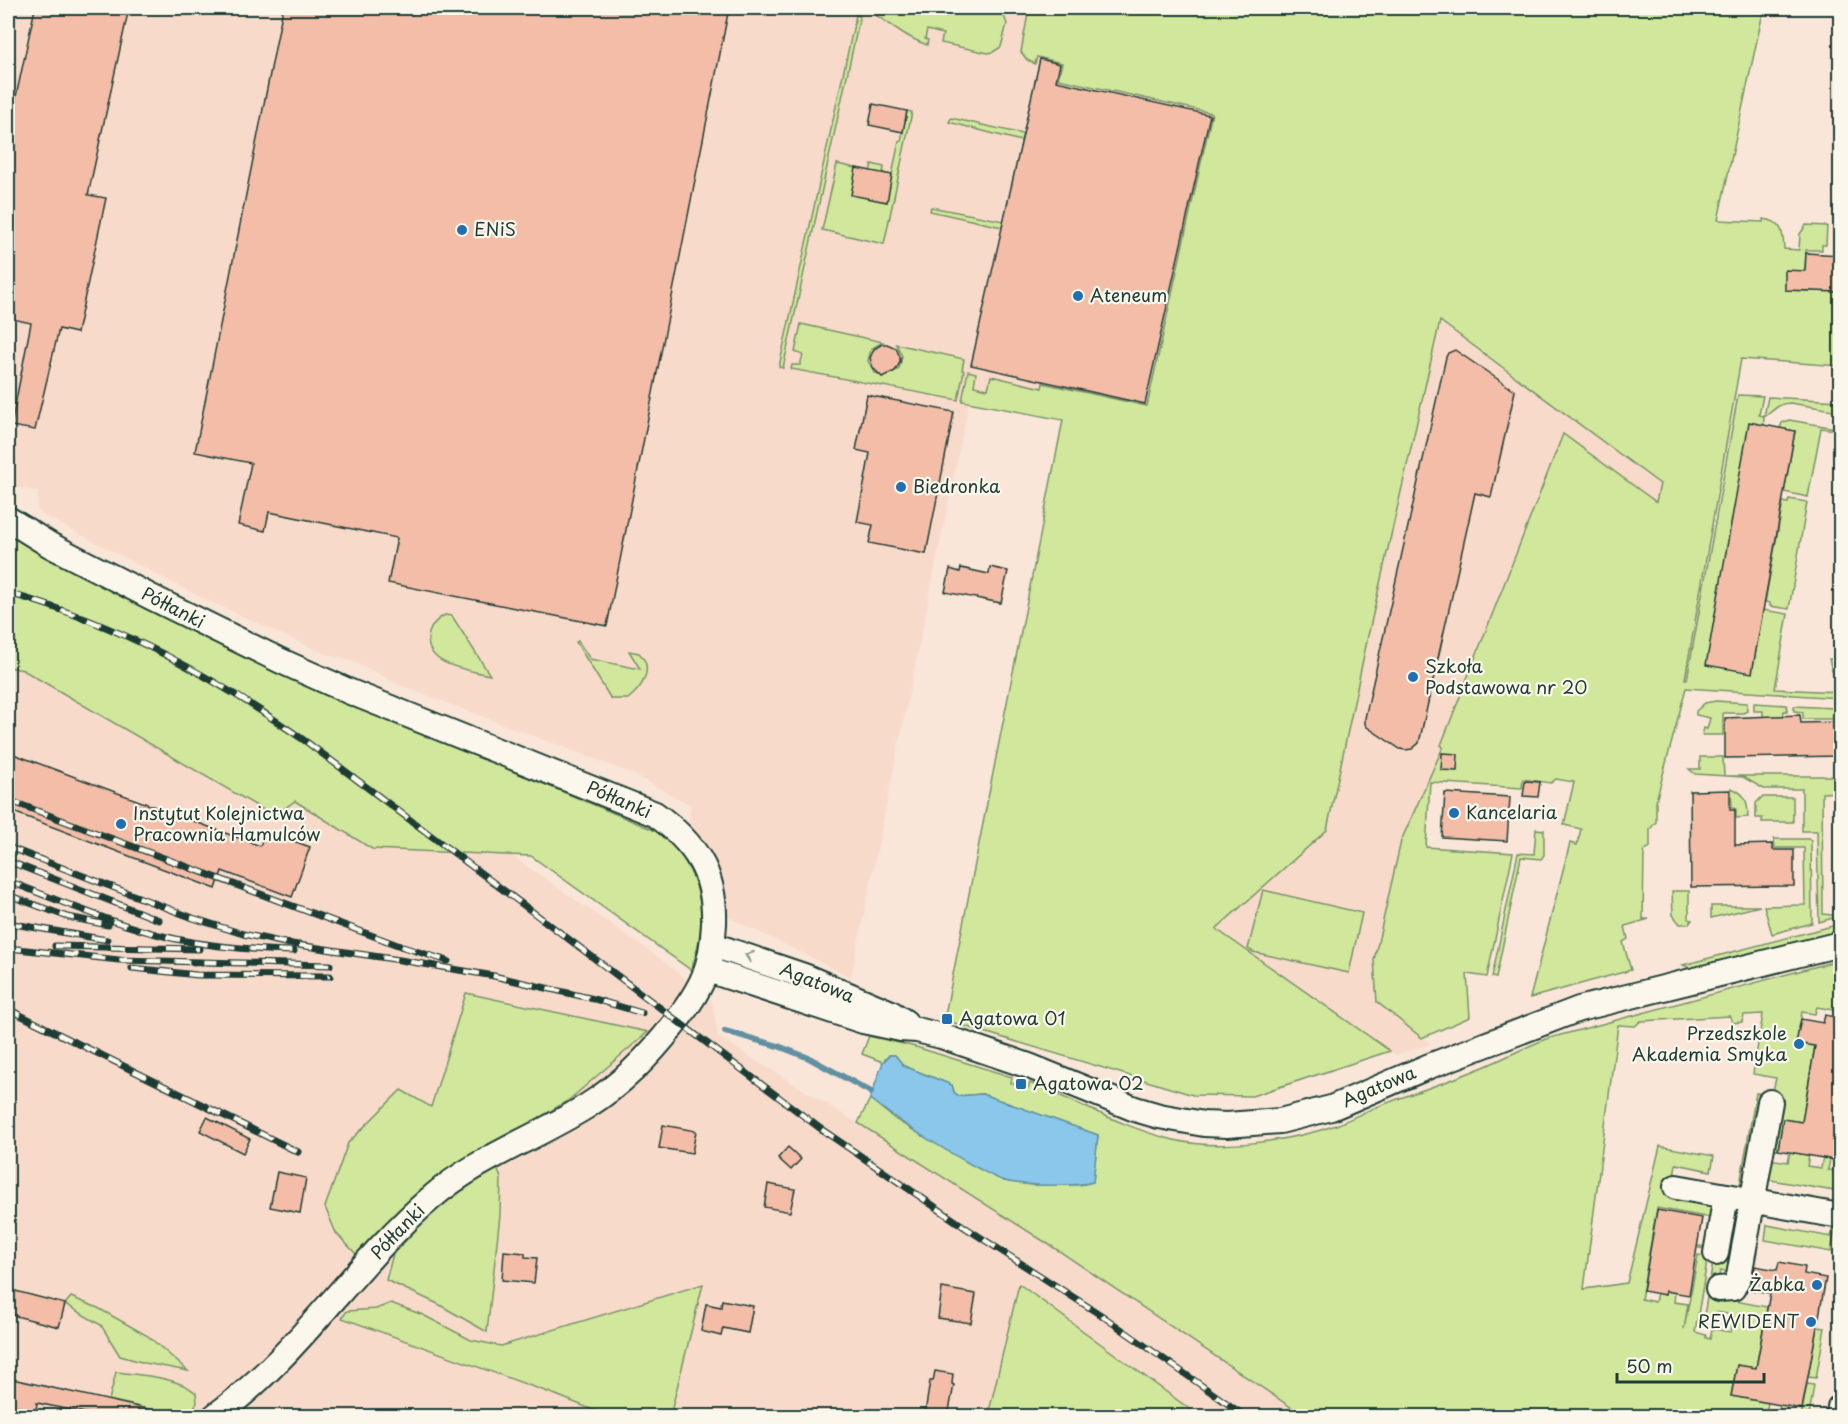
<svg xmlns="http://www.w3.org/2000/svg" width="1848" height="1424" font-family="'Playpen Sans',sans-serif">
<rect width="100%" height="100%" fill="#f9e6d8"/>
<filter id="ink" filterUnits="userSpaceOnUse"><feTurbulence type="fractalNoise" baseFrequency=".0167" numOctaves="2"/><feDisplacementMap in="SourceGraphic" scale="12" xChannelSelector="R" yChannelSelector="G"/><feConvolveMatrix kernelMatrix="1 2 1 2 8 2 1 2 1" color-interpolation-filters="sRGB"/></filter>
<g filter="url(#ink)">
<g fill="#f8daca">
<polygon points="13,8 1029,8 1021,48 1237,86 1162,439 969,402 851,977 714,910 686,840 691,805 631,773 397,684 373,671 341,657 335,657 321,652 200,597 41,514 37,509 38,492 8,485 8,31"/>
<polygon points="1439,321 1660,483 1656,503 1563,434 1441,745 1444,747 1401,841 1374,960 1377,1002 1431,1044 1396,1055 1216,929 1327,830 1368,636"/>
<polygon points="8,555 256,678 661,959 712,1001 718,1037 979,1198 1304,1416 8,1416"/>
</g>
<g fill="#d0e79c" stroke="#789268" stroke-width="1.5">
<path d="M 862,8 L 1001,8 L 1007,24 L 1001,47 L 993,52 L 988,53 L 941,43 L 943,34 L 927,30 L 925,39 L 928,40 L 927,45 C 902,37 886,18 862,8 Z"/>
<path d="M 1029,8 L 1764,8 L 1718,220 L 1763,222 L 1763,219 C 1783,221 1783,233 1784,249 L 1799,250 L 1800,234 L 1806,225 L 1827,226 L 1826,245 L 1822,245 L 1822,250 L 1806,250 L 1805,271 L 1786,271 L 1785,290 L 1840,292 L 1840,366 L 1741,359 L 1685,679 L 1687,679 L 1738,395 L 1763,396 L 1759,415 L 1764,416 L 1768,397 L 1840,401 L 1839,411 L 1790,403 C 1777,403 1773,412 1764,417 L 1752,673 L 1763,610 L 1788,614 L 1775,689 L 1840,692 L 1840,698 L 1686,688 L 1656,801 L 1656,822 L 1650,829 L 1650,847 L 1644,851 L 1643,919 L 1649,919 L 1625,926 L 1628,939 L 1623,942 L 1631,970 L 1530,998 L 1570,843 L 1577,845 L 1581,829 L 1564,825 L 1574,782 L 1556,779 L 1551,783 L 1523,779 L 1522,788 L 1430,782 L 1426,847 L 1513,853 L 1487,977 L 1467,974 L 1470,1017 L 1422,1038 L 1377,1002 L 1374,960 L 1401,841 L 1443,747 L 1441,745 L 1563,434 L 1656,502 L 1660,484 L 1440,321 L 1368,636 L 1327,830 L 1216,929 L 1390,1051 L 1252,1096 L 1193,1095 L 944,1020 L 1063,420 L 962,401 L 968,371 L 976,373 L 974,386 L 988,389 L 991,376 L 1042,388 L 1043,383 L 1147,406 L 1212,113 L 1058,79 L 1062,63 L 1037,57 L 1035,64 L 1027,60 L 1021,52 Z"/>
<polygon points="856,15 860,16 783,368 779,367"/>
<polygon points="907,111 912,112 884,244 822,230 837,164 870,171 872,164 884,167 883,173 892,175 899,141 901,141"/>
<polygon points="951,118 1023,134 1021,141 949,122"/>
<polygon points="931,207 1004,221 1002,227 930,211"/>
<polygon points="801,324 883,342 871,349 868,361 875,373 888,375 899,369 902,356 896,344 964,359 962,370 964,371 958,400 791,369 792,365 800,365 803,355 795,352"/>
<polygon points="1789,420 1835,428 1835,430 1821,428 1808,497 1784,492 1795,431 1780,428 1782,423"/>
<polygon points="1789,499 1807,502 1789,609 1770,606 1770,603 1765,602 1783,502 1788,503"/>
<path d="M 8,531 L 348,701 L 656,831 C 663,837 672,843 677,850 C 706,888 706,928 691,970 L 531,856 L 372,849 L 295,801 L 274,816 L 23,670 L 8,667 Z"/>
<path d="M 445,615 L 452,616 L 490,675 C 469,670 421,666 429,633 C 432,624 437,619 445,615 Z"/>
<path d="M 578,641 L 590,659 L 640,669 L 629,651 L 639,653 C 655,668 642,688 628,699 L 611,699 L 576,642 Z"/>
<polygon points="1829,659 1840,659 1840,676 1832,671"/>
<polygon points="1716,701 1747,703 1747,711 1743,713 1723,713 1723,735 1702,735 1704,728 1707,729 1710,718 1696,715 1696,711 1705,703"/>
<polygon points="1754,703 1787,705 1787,711 1784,711 1783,719 1763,719 1763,711 1754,711"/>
<polygon points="1794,706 1834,708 1833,719 1803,719 1803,712 1794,711"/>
<polygon points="1700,757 1723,757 1724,776 1840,776 1840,792 1822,793 1823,914 1840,916 1819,922 1817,831 1802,831 1802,789 1764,789 1743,777 1695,774 1689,769 1700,769"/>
<path d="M 1731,788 C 1746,793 1748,803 1748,817 L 1736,818 L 1736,809 L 1732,808 Z"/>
<polygon points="1762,797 1793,797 1793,822 1762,822 1762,818 1756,818 1756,803"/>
<polygon points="1536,829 1544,830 1544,855 1541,859 1521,857 1496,978 1492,977 1518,853 1534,854"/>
<polygon points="1774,839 1809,839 1811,841 1812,923 1772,934 1764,906 1805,905 1804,848 1775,848"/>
<polygon points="1263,890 1362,913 1349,973 1253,952 1248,949"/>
<polygon points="1672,891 1689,891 1689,919 1692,920 1689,924 1680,924 1673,915"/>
<polygon points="1711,906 1760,906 1711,918"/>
<polygon points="1840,924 1840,932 1692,969 1683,965"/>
<path d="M 1840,960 L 1840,1011 L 1817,1007 L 1815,1014 L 1802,1012 L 1797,1043 L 1815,1046 L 1802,1122 L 1783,1119 L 1778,1150 L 1771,1149 L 1779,1102 L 1761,1099 L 1746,1185 L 1739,1190 L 1756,1093 L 1772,1096 L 1776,1078 L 1753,1074 L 1763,1014 L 1744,1015 L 1742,1022 L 1732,1023 L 1730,1016 L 1641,1021 L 1635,1026 L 1618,1025 L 1584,1289 L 1627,1283 L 1660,1146 L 1714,1156 L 1711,1171 L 1676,1164 L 1671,1194 L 1713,1203 L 1715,1214 L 1709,1249 L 1699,1248 L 1699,1246 L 1707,1247 L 1712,1218 L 1657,1208 L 1641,1299 L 1655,1302 L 1657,1293 L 1665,1295 L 1666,1291 L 1675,1293 L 1674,1302 L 1688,1304 L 1684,1329 L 1698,1255 L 1708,1256 L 1695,1332 L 1706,1335 L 1706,1338 L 1710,1339 L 1712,1329 L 1731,1332 L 1733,1315 L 1716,1312 L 1715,1318 L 1704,1315 L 1714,1257 L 1722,1259 L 1730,1214 L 1735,1209 L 1739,1209 L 1741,1213 L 1730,1272 L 1720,1271 L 1714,1297 L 1767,1307 L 1756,1368 L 1737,1365 L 1731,1396 L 1768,1403 L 1766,1412 L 1778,1414 L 1780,1405 L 1787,1406 L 1786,1415 L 1791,1416 L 1304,1416 L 1059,1251 L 858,1123 L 870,1099 L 896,1120 L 925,1137 L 1004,1181 L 1032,1185 L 1080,1185 L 1093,1182 L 1098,1135 L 982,1094 L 958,1096 L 954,1092 L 952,1085 L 904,1066 L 895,1055 L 889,1055 L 883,1062 L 862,1054 L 869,1036 L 916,1047 L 1012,1077 L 1011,1083 L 1028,1088 L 1030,1083 C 1078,1102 1124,1128 1174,1140 C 1219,1151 1292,1141 1336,1125 C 1351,1119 1366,1111 1382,1105 C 1413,1093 1445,1083 1476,1070 C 1500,1061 1522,1048 1546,1039 Z"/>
<polygon points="466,993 648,1032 569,1100 462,1164 358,1256 336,1233 325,1207 348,1143 401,1090 431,1107"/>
<polygon points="1790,1152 1809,1155 1807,1166 1821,1168 1823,1158 1830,1159 1828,1170 1840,1172 1840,1192 1765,1179 1769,1159 1788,1162"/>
<polygon points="497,1168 501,1178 500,1215 487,1332 438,1304 386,1280 393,1254 442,1202"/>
<polygon points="1834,1222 1836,1223 1831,1252 1765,1240 1767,1225 1831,1237"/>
<polygon points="703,1284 670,1416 608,1416 556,1395 342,1318 347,1311 376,1309 391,1303 423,1315 471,1340 501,1346"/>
<polygon points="1019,1284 1199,1416 988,1416"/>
<polygon points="71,1297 98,1308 148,1336 188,1371 145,1363 120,1356 101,1325 65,1304"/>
<polygon points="1817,1327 1825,1328 1816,1378 1808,1377"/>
<path d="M 116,1372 C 140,1375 179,1377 196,1393 L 197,1403 L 188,1416 L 149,1416 L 150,1412 L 144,1411 L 144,1408 L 109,1400 Z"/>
<polygon points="1807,1384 1814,1385 1809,1416 1801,1416"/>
</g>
<path fill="#8bc7eb" stroke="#6090a2" stroke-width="1.5" d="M 890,1055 L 895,1055 L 904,1066 L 952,1085 L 954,1092 L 958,1096 L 982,1094 L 1098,1135 L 1093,1182 C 1074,1187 1025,1186 1005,1181 C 994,1178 982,1170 972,1165 C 936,1145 902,1124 870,1099 L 883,1062 Z"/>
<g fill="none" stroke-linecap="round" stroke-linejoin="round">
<polyline stroke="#6090a2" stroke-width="6" points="725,1031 778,1046 809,1058 871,1092"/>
</g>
<g fill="#f4bda8" stroke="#1f3d34" stroke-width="1.5">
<polygon points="35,8 129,8 88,195 106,198 77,333 59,329 35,430 11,426 31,323 8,318 8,134"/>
<polygon points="283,8 729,8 607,626 388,583 397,538 269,512 265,531 238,525 251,463 195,452"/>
<polygon points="1040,59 1060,64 1056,81 1210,115 1145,404 971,365"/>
<polygon points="873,104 907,111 903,132 869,125"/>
<polygon points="856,168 892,175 887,202 851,195"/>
<polygon points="1806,253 1840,255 1840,292 1785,290 1785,270 1805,271"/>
<polygon points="882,344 887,344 896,348 900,357 900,362 895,371 882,377 873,368 870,358 874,349"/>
<polygon points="1455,350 1515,391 1491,497 1475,493 1419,743 1412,749 1405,750 1400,749 1367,727 1365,724 1365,718 1446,357 1448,353"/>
<polygon points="867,395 954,412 926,554 869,543 873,525 857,522 870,453 856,450"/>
<polygon points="1749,422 1795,431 1752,673 1706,665"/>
<polygon points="990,567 1008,571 1001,603 945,592 950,569 960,572 961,568 989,574"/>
<polygon points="1800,715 1801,723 1840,722 1840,756 1725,758 1725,718"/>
<polygon points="8,752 260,846 266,831 310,847 292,897 222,871 216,889 8,810"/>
<polygon points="1442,753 1458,754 1457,771 1441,770"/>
<polygon points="1525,781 1540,782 1538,797 1523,796"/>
<polygon points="1730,790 1730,810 1735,810 1735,845 1773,844 1773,850 1794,850 1794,886 1691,887 1690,791"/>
<polygon points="1445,793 1510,797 1507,841 1442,837"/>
<polygon points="1825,1015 1840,1018 1840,1161 1778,1150 1783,1119 1802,1122 1815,1046 1796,1043 1801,1019 1823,1023"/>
<polygon points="207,1117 250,1139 243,1153 200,1131"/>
<polygon points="663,1125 696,1131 692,1153 659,1148"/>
<polygon points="788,1147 801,1159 791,1170 778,1158"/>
<polygon points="277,1172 306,1178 300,1213 270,1207"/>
<polygon points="768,1184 795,1189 790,1212 764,1207"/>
<polygon points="1657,1210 1702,1218 1689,1295 1666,1291 1665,1295 1643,1291"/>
<polygon points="504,1251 525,1253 525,1257 537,1258 534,1283 502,1280"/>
<polygon points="1779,1262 1805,1267 1804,1274 1826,1278 1802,1409 1731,1396 1737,1365 1756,1368 1770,1293 1751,1290 1755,1266 1777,1270"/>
<polygon points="942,1288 976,1294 971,1323 938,1318"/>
<polygon points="8,1289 65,1304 59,1327 8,1314"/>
<polygon points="722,1300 753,1306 748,1333 723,1328 721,1336 701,1331 706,1304 721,1307"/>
<polygon points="935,1371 953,1374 952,1384 954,1385 948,1416 925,1413 930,1381 933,1381"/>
<polygon points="8,1378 152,1410 151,1416 99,1416 37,1403 36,1411 8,1405"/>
</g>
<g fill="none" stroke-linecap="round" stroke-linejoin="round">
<g stroke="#1f3d34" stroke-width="28">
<g id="minor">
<path d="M 8,519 L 50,545 L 151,597 L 281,661 L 348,691 L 655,814 C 695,843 716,873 714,924 C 712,968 702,988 675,1023 C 650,1056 622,1084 587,1106 C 536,1138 477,1158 431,1198 C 353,1265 299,1355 215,1416"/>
<polyline points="713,945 804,976 891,1013 905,1022"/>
<polyline points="708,970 863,1021 901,1029 917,1030 941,1036 1029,1066 1135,1109 1159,1116 1204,1124 1227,1125 1280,1121 1331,1108 1427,1067 1579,1009 1840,944"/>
<polyline points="1676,1187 1840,1216"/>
<polyline points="1716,1253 1726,1196"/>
<polyline points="1718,1289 1733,1288 1739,1276 1770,1102"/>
<polyline points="1839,1416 1840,1407"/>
</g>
</g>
<use href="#minor" stroke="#fbf7ec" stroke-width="24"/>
<g stroke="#1f3d34" stroke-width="7">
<g id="rail">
<path d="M 8,593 C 121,625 212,675 308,743 L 821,1129 L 966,1228 L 1104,1317 L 1245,1416"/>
<polyline points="8,800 403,947 448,961"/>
<polyline points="8,847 193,918 243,934 285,943 400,960 494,976 594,999 642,1013"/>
<polyline points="8,861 159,920"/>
<path d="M 8,881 C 63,902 118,926 176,939 C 214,947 255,950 294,951"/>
<polyline points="8,895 68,917 108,925"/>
<polyline points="8,923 107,940"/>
<polyline points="55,946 199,949"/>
<polyline points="8,948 119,960 330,965"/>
<polyline points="132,968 197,975 330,976"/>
<polyline points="8,1009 298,1152"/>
</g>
</g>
<use href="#rail" stroke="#fbf7ec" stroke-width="4.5" stroke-dasharray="14" stroke-linecap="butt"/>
</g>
<defs><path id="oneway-chevron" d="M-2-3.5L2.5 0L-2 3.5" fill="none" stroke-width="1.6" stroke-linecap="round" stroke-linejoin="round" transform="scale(1.5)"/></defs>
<use stroke="#8d9a90" href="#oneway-chevron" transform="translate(749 956) rotate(-160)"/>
</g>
<g fill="#1f6fb2" stroke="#fbf7ec" stroke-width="2">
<circle cx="462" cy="230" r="6"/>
<circle cx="1078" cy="296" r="6"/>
<circle cx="901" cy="487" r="6"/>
<circle cx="1413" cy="677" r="6"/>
<circle cx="1454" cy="813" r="6"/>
<circle cx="121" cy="824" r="6"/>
<rect x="941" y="1013" width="12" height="12" rx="3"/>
<circle cx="1799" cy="1044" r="6"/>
<rect x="1015" y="1078" width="12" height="12" rx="3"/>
<circle cx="1817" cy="1285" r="6"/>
<circle cx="1811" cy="1322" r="6"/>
</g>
<g text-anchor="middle" stroke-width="4.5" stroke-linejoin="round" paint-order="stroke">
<g font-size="18" fill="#1f3d34" stroke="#fbf7ec" text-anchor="start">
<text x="474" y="236">ENiS</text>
<text x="1090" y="302">Ateneum</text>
<text x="913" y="493">Biedronka</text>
<text x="1425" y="673">Szkoła<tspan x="1425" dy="21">Podstawowa nr 20</tspan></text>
<text x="1466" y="819">Kancelaria</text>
<text x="133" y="820">Instytut Kolejnictwa<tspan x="133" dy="21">Pracownia Hamulców</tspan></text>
<text x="959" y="1025">Agatowa 01</text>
<text x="1787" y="1040" text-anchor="end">Przedszkole<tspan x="1787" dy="21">Akademia Smyka</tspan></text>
<text x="1033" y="1090">Agatowa 02</text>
<text x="1805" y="1291" text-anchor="end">Żabka</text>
<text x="1799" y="1328" text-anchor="end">REWIDENT</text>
</g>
<g font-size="18" fill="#1f3d34" stroke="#fbf7ec">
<text transform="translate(173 608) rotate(27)" y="6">Półłanki</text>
<text transform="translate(619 800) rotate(23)" y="6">Półłanki</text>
<text transform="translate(817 983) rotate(22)" y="6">Agatowa</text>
<text transform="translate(1379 1087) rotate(-23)" y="6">Agatowa</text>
<text transform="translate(398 1232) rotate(-46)" y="6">Półłanki</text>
</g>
</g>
<rect width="1848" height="1424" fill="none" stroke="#fbf7ec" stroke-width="30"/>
<rect x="15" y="15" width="1818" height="1394" fill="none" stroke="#1f3d34" stroke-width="2" filter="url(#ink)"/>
<path d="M1617 1373v9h147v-9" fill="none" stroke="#1f3d34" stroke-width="3"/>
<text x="1626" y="1373" font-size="18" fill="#1f3d34" stroke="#fbf7ec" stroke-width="4.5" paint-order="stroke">50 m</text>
</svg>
